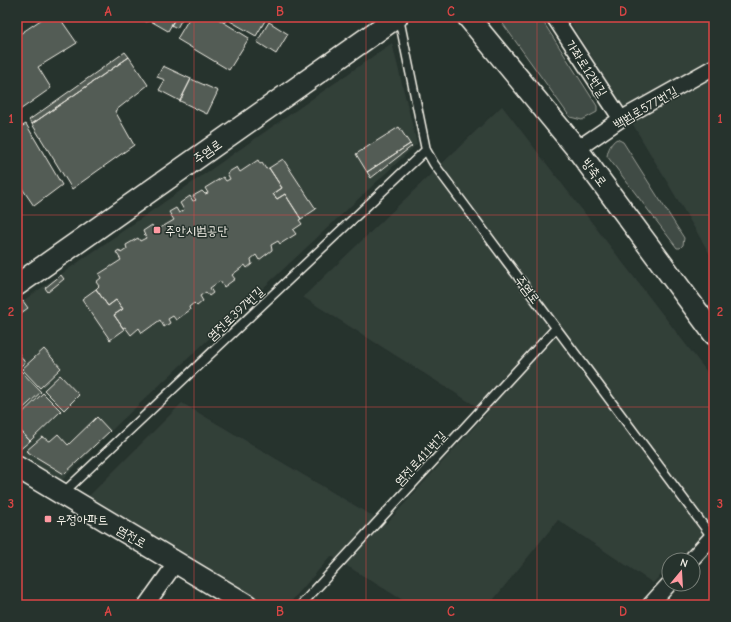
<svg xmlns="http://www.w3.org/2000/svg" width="731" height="622" font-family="'Comic Neue','Poor Story',sans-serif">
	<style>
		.built { fill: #333f39 }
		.green { fill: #414b45; stroke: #9a9e96 }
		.building { fill: #525c55; stroke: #f4f1e8 }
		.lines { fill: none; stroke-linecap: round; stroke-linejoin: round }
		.lane-casing { stroke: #f4f1e8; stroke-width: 11 }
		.street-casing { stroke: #f4f1e8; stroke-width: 18 }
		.secondary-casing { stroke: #f4f1e8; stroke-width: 24 }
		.lane { stroke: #26332d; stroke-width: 8 }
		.street { stroke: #26332d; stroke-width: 15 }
		.secondary { stroke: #26332d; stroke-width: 21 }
		.grid { fill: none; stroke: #da4645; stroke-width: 1; stroke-opacity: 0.55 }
		.poi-dot { fill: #ff9aa2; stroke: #26332d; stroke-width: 1.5 }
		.labels { text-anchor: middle; stroke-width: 3; stroke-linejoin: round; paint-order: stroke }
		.street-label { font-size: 13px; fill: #f4f1e8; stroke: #26332d }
		.poi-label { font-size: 13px; fill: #f4f1e8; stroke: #26332d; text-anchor: start }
		.neatline { fill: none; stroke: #da4645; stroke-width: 1.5 }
		.grid-label { font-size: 13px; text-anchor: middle; font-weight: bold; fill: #da4645 }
	</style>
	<rect width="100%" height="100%" fill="#26332d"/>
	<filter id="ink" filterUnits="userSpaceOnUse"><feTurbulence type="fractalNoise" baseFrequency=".025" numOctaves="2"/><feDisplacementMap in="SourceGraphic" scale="8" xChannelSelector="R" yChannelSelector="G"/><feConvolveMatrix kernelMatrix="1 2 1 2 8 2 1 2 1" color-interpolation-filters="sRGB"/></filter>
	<g filter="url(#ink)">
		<!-- built -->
		<path class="built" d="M567,17H714V261L619,101Z
			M392,43L417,144L118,424L60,482L17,455V305Z
			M502,106L714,381V536L703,535L677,560H669V567L653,583L558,520L490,604L491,605H409V604L331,556L288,605H269L89,496L182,403L386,524L487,413L303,297Z"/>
		<!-- green -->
		<path class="green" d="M498,17H540L597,106V112L582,120L570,117Z
			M617,139L623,142L684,238L683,245L680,248H677L607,156C608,150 611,142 617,139Z"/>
		<!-- building -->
		<path class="building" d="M45,17H59L77,43L38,67L51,88L17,112V36Z
			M141,17H176L168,31L149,20L147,22L140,18Z
			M176,17H183L177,28L171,25Z
			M190,17H215L249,38L229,70L177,39Z
			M217,17H228L225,22Z
			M232,17H263L266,19L256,36L230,21Z
			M269,22L288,34L276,54L257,42Z
			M125,52L129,57L32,124L29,120Z
			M129,57L148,85L115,111L134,145L72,189L32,124Z
			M163,66L191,79L180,101L159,90L165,80L157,77Z
			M191,79L218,91L207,114L180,101Z
			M26,124L62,185L34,206L17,181V129Z
			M399,127L410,144L367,172L356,154Z
			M410,144L412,146L371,178L367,172Z
			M283,159L316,209L301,219L285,194L277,199L273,194L282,188L269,168Z
			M258,160L260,164L262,163L266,169L269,168L282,188L273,194L277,199L285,194L301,219L299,220L302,224L293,230L296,234L280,244L278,241L271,245L272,250L259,260L256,255L251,259L252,264L247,268L245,265L232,275L235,279L224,287L220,281L210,288L213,293L209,296L206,292L200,296L203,301L197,306L194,303L189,307L190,310L176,320L173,316L168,319L170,323L164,327L160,320L142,333L139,328L131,335L125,327L123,328L114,315L123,309L116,300L108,306L96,289L99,286L96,282L101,278L99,274L121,260L116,252L119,250L121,253L127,249L126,245L138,238L140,241L146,238L143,231L152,225L155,231L174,220L169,212L176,208L179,213L184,210L180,203L190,196L193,201L196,200L193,196L202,191L205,194L208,193L205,188L223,177L226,181L230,179L227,173L237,167L240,172Z
			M17,187L23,195L17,199Z
			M61,275L64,279L48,292L45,288Z
			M96,289L108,306L116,300L123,309L114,315L123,328L124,330L110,340L82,299Z
			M23,301L28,308L17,316V305Z
			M44,349L61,368L40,388L22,369Z
			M17,350L25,363L17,368Z
			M21,371L41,392L17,414V375Z
			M60,375L79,395L64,410L44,390Z
			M43,393L61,411L30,441L17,427V418Z
			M97,417L110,431L64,474L26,451L42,437L50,441L58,434L68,445Z
			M17,427L30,441L18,451H17Z"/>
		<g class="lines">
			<!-- lane casing -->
			<g class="lane-casing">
				<path id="lane" d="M399,18L426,150L434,164L712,537
					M63,493L426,150
					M301,605L556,328"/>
			</g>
			<!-- street casing -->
			<g class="street-casing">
				<path id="street" d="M554,17L621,119
					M577,149L621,119L714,67
					M691,560L712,537
					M146,605L176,563
					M650,605L669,584"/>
			</g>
			<!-- secondary casing -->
			<g class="secondary-casing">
				<path id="secondary" d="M468,17L577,149L714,334
					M17,285L397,17
					M17,467L247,605"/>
			</g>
			<!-- lane -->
			<use href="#lane" class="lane"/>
			<!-- street -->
			<use href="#street" class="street"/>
			<!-- secondary -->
			<use href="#secondary" class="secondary"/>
		</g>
	</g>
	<!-- grid -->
	<path class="grid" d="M194,17V605M366,17V605M537,17V605M17,215H714M17,407H714"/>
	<!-- markers -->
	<g class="poi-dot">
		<rect x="153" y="226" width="8" height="8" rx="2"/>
		<rect x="44" y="515" width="8" height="8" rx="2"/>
	</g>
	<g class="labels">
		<!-- street labels -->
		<g class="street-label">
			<text transform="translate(587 68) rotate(57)" y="5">가좌로12번길</text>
			<text transform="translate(645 107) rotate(-30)" y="5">백범로577번길</text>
			<text transform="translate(207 151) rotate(-35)" y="5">주염로</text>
			<text transform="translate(595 172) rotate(53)" y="5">방축로</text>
			<text transform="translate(528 289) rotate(53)" y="5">주염로</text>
			<text transform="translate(235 313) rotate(-43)" y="5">염전로397번길</text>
			<text transform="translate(420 458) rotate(-47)" y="5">염전로411번길</text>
			<text transform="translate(132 536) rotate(31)" y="5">염전로</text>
		</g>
		<!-- poi labels -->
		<g class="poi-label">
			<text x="165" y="235">주안시범공단</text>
			<text x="56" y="524">우정아파트</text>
		</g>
	</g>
	<!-- margin -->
	<rect width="731" height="622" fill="none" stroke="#26332d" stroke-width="44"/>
	<!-- north arrow -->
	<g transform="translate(681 572) rotate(18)"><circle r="19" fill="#26332d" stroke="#787f78"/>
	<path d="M0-3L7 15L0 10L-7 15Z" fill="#ff9aa2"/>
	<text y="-6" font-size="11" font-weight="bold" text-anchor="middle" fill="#f4f1e8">N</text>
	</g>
	<rect x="22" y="22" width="687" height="578" class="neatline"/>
	<g class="grid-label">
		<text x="108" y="16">A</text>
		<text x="280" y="16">B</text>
		<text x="451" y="16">C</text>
		<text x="623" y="16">D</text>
		<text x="11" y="123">1</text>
		<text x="720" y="123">1</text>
		<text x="11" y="316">2</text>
		<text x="720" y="316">2</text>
		<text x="11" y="508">3</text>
		<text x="720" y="508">3</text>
		<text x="108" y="616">A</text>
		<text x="280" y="616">B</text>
		<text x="451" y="616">C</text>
		<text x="623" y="616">D</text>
	</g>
</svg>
